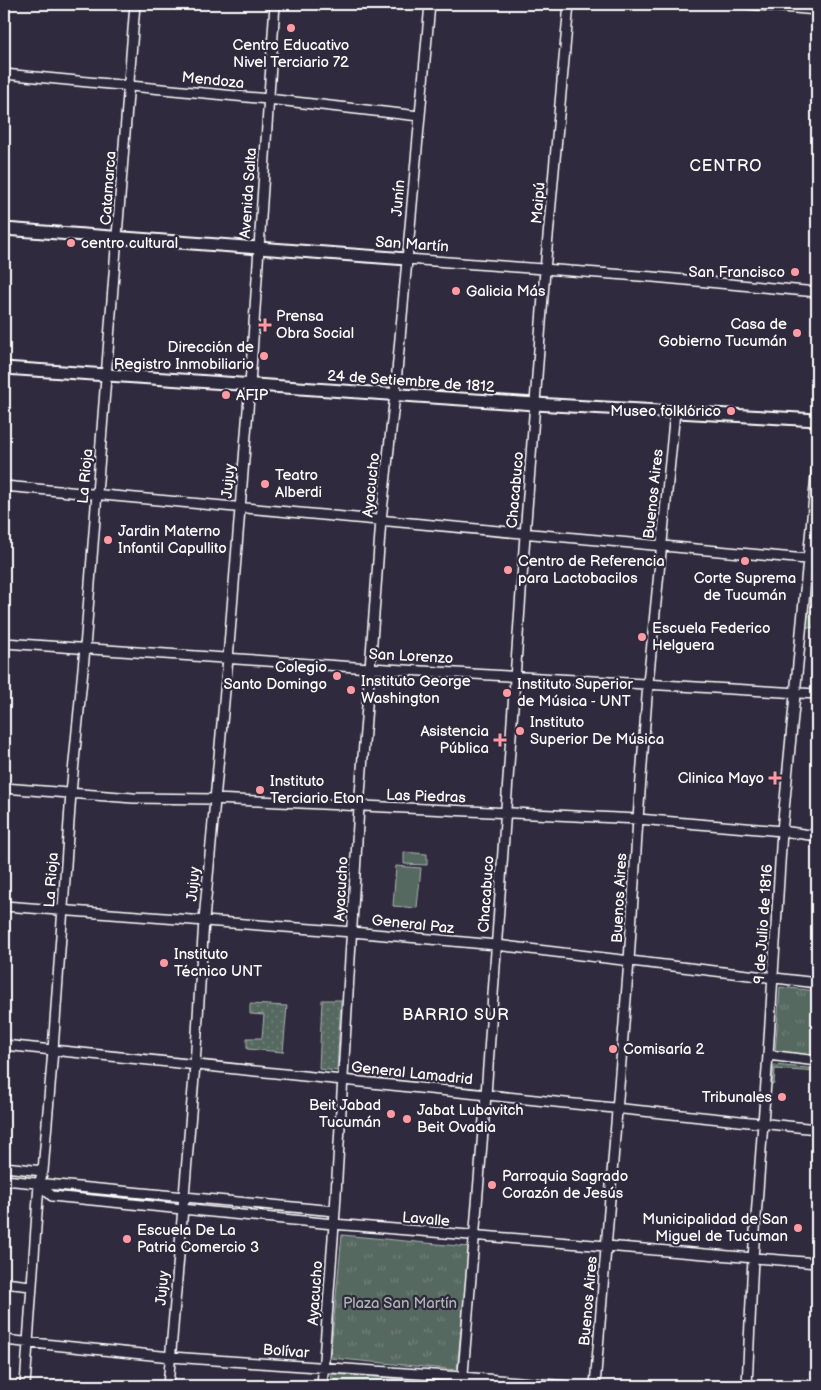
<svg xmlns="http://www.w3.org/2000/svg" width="821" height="1390" font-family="'Balsamiq Sans',sans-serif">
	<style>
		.grass { fill: url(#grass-dots); stroke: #abb4b0 }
		.park { fill: url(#park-tufts); stroke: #abb4b0 }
		.garden { fill: url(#garden-furrows); stroke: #abb4b0 }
		.pitch { fill: #576960; stroke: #abb4b0 }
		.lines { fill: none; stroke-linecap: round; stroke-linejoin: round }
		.minor-casing { stroke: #fff; stroke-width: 12 }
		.major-casing { stroke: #fff; stroke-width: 15 }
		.minor { stroke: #2f2a3d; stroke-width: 9 }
		.major { stroke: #2f2a3d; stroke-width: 11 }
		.poi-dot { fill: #ff9aa2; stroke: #2f2a3d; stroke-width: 2 }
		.labels { text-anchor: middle; stroke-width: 4.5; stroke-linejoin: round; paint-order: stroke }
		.poi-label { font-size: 15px; fill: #fff; stroke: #2f2a3d; text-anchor: start }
		.street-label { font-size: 15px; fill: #fff; stroke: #2f2a3d }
		.park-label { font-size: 15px; fill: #abb4b0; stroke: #2f2a3d }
		.neighbourhood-label { font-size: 16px; letter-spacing: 1px; fill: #fff; stroke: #2f2a3d }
	</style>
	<defs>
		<pattern id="grass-dots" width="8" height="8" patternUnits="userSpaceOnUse" patternTransform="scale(1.25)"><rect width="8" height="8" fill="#576960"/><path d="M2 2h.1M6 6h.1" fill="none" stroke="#708078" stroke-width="1.8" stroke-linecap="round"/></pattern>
		<pattern id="park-tufts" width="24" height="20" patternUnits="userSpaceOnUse" patternTransform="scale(1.25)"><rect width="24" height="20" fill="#576960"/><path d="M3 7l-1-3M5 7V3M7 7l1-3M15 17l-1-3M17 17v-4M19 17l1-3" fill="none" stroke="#708078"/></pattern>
		<pattern id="garden-furrows" width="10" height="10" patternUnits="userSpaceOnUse" patternTransform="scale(1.25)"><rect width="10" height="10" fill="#576960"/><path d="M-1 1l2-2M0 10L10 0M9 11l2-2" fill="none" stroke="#708078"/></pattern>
	</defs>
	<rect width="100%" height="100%" fill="#2f2a3d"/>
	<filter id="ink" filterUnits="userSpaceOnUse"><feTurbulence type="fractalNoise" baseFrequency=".02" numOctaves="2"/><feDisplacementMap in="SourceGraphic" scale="10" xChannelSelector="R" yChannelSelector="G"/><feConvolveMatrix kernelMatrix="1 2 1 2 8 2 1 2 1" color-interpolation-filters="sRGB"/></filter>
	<g filter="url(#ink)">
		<!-- grass -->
		<path class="grass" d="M322,1000H341L337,1071L319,1069Z
			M250,1004L287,1006L283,1052L247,1049V1038H262L264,1015L250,1014Z
			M774,1065L817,1069V1072L775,1069L774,1084H772Z"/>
		<!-- park -->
		<path class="park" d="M780,987L817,991V1056L775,1053Z
			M342,1235L469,1247L457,1370L330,1358Z
			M332,1374L456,1383V1386H331Z"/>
		<!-- garden -->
		<path class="garden" d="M807,611H817V628L805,627Z"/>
		<!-- pitch -->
		<path class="pitch" d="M404,852L427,854V865L404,864Z
			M396,866L421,868L417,908L393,906Z"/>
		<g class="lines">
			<!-- minor casing -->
			<g class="minor-casing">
				<path id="minor" d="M748,4L817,10
					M4,74L268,99L419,116
					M407,259L653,277L817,292
					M4,486C275,509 546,537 817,560
					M4,643L370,668L817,694
					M4,788L133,798L214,799L638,819L782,831L817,836
					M4,906L352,932L496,945L817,983
					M4,1045L817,1129
					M768,1055L817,1061
					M4,1167L43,1171
					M4,1180L335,1211
					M39,1184L52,1196L333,1224L817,1263
					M4,1283L31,1286
					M4,1340L171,1357L462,1377L567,1386
					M25,1386L39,1184L43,1171L53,1050L71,793L85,648L135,4
					M168,1386L195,1065L204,920L228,658L250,385L275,4
					M322,1386L335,1211L359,807L370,668L381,520L395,394L430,4
					M462,1386L486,1095L525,535L545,270L569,4
					M595,1386L629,961L638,819L648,683L675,411
					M747,1386L753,1258L768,1055L782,831L817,465"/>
			</g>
			<!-- major casing -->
			<g class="major-casing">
				<path id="major" d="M4,229L407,259
					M4,368L535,404L817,420"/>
			</g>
			<!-- minor -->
			<use href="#minor" class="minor"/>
			<!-- major -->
			<use href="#major" class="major"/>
		</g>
	</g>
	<!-- markers -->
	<g class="poi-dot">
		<circle cx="291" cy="28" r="5"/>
		<circle cx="71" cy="243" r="5"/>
		<circle cx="795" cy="272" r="5"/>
		<circle cx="456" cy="291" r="5"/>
		<path d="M262.5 317.5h5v5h5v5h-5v5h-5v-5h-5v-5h5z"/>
		<circle cx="797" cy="333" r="5"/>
		<circle cx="264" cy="356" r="5"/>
		<circle cx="226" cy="395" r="5"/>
		<circle cx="731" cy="411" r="5"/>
		<circle cx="265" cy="484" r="5"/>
		<circle cx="108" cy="540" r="5"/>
		<circle cx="745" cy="561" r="5"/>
		<circle cx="508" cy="570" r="5"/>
		<circle cx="642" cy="637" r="5"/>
		<circle cx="337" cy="676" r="5"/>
		<circle cx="351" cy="690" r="5"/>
		<circle cx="507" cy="693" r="5"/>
		<circle cx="520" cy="731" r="5"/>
		<path d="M497.5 732.5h5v5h5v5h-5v5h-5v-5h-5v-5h5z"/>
		<path d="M772.5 770.5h5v5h5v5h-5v5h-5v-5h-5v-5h5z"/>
		<circle cx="260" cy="790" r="5"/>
		<circle cx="164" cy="963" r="5"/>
		<circle cx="613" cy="1049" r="5"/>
		<circle cx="782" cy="1097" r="5"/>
		<circle cx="391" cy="1114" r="5"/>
		<circle cx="407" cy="1119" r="5"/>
		<circle cx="492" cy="1185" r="5"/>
		<circle cx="798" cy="1228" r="5"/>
		<circle cx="127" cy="1239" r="5"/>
	</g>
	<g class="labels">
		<!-- poi labels -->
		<g class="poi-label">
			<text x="291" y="50" text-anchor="middle">Centro Educativo<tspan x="291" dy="17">Nivel Terciario 72</tspan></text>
			<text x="81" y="248">centro cultural</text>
			<text x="785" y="277" text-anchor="end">San Francisco</text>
			<text x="466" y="296">Galicia Más</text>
			<text x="276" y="321">Prensa<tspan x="276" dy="17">Obra Social</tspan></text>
			<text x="787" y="329" text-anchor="end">Casa de<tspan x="787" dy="17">Gobierno Tucumán</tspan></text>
			<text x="254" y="352" text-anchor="end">Dirección de<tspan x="254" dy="17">Registro Inmobiliario</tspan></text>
			<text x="236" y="400">AFIP</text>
			<text x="721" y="416" text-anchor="end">Museo folklórico</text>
			<text x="275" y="480">Teatro<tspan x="275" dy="17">Alberdi</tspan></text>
			<text x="118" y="536">Jardin Materno<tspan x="118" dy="17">Infantil Capullito</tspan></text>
			<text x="518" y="566">Centro de Referencia<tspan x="518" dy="17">para Lactobacilos</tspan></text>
			<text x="745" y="583" text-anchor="middle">Corte Suprema<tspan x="745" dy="17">de Tucumán</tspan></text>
			<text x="652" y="633">Escuela Federico<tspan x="652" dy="17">Helguera</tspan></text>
			<text x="327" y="672" text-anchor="end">Colegio<tspan x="327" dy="17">Santo Domingo</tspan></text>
			<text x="361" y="686">Instituto George<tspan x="361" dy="17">Washington</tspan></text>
			<text x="517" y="689">Instituto Superior<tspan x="517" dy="17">de Música - UNT</tspan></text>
			<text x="530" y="727">Instituto<tspan x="530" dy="17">Superior De Música</tspan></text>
			<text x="489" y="736" text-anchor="end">Asistencia<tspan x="489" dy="17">Pública</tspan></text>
			<text x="764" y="783" text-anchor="end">Clinica Mayo</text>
			<text x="270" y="786">Instituto<tspan x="270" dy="17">Terciario Eton</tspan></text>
			<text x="174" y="959">Instituto<tspan x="174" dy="17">Técnico UNT</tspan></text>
			<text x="623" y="1054">Comisaría 2</text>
			<text x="772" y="1102" text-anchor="end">Tribunales</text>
			<text x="381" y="1110" text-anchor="end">Beit Jabad<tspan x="381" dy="17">Tucumán</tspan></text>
			<text x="417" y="1115">Jabat Lubavitch<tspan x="417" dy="17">Beit Ovadia</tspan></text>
			<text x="502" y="1181">Parroquia Sagrado<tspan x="502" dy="17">Corazón de Jesús</tspan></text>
			<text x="788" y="1224" text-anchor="end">Municipalidad de San<tspan x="788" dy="17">Miguel de Tucuman</tspan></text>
			<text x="137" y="1235">Escuela De La<tspan x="137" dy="17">Patria Comercio 3</tspan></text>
		</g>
		<!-- street labels -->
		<g class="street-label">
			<text transform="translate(213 80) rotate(6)" y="5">Mendoza</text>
			<text transform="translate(108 188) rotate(-86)" y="5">Catamarca</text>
			<text transform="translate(248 193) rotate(-86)" y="5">Avenida Salta</text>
			<text transform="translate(398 198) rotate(-85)" y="5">Junín</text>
			<text transform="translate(538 203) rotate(-85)" y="5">Maipú</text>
			<text transform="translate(412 244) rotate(4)" y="5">San Martín</text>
			<text transform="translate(411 381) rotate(4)" y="5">24 de Setiembre de 1812</text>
			<text transform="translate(85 476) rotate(-85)" y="5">La Rioja</text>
			<text transform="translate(228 481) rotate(-85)" y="5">Jujuy</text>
			<text transform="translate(371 485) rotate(-84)" y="5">Ayacucho</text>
			<text transform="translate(515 490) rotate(-85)" y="5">Chacabuco</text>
			<text transform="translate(653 494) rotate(-84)" y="5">Buenos Aires</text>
			<text transform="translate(411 656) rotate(3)" y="5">San Lorenzo</text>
			<text transform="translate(426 796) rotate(2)" y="5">Las Piedras</text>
			<text transform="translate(51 880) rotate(-86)" y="5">La Rioja</text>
			<text transform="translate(193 884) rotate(-85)" y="5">Jujuy</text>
			<text transform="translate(341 889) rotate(-87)" y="5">Ayacucho</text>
			<text transform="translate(486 894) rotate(-86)" y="5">Chacabuco</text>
			<text transform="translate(619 898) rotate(-87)" y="5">Buenos Aires</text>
			<text transform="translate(413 924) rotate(6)" y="5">General Paz</text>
			<text transform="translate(763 924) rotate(-86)" y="5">9 de Julio de 1816</text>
			<text transform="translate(412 1073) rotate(6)" y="5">General Lamadrid</text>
			<text transform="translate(426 1219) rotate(5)" y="5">Lavalle</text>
			<text transform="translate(162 1288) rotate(-85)" y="5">Jujuy</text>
			<text transform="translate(315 1293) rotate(-86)" y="5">Ayacucho</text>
			<text transform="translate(588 1301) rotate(-85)" y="5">Buenos Aires</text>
			<text transform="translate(286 1351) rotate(4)" y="5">Bolívar</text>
		</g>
		<!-- park labels -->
		<g class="park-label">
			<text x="400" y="1308">Plaza San Martín</text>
		</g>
		<!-- neighbourhood labels -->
		<g class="neighbourhood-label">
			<text x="726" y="171">CENTRO</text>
			<text x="456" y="1020">BARRIO SUR</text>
		</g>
	</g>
	<!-- margin -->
	<rect width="821" height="1390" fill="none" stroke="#2f2a3d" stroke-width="20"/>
	<rect x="10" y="10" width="801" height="1370" fill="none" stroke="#fff" stroke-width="2" filter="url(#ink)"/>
</svg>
